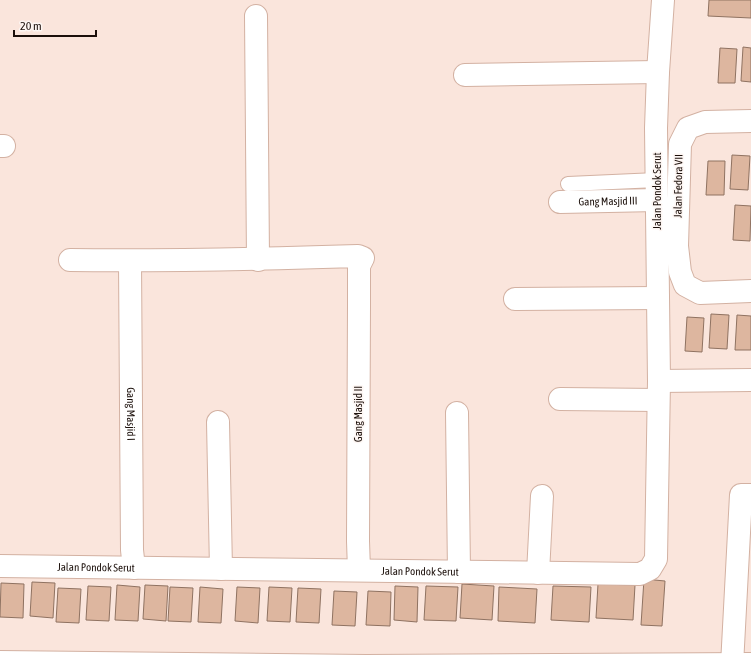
<svg xmlns="http://www.w3.org/2000/svg" width="751" height="672" font-family="'Asap Condensed',sans-serif">
	<style>
		.building { fill: #ddb69f; stroke: #8f7261 }
		.lines { fill: none; stroke-linecap: round; stroke-linejoin: round }
		.lane-casing { stroke: #d3b1a2; stroke-width: 16 }
		.street-casing { stroke: #d3b1a2; stroke-width: 24 }
		.lane { stroke: #fff; stroke-width: 14 }
		.street { stroke: #fff; stroke-width: 22 }
		.labels { text-anchor: middle; stroke-width: 3; stroke-linejoin: round; paint-order: stroke }
		.street-label { font-size: 11px; fill: #1b0f0a; stroke: #fdf6f3 }
	</style>
	<rect width="100%" height="100%" fill="#fae5dc"/>
	<!-- building -->
	<path class="building" d="M709,0H751V18L708,16Z
		M743,47L751,48V82L741,81Z
		M720,48L737,49L735,83H718Z
		M732,155L750,156L748,190L730,189Z
		M708,161H725L724,195H706Z
		M735,205L751,206L750,241L733,240Z
		M711,314L729,315L727,349L709,348Z
		M737,315L751,316V350H735Z
		M687,317L704,318L702,352L685,351Z
		M644,579L665,581L662,626L641,625Z
		M32,582L55,583L53,618L30,616Z
		M1,583L24,584L23,618L0,617Z
		M462,584L494,586L492,620L460,618Z
		M598,584L635,585L633,620L596,618Z
		M117,585L140,587L138,621L115,620Z
		M145,585L168,586L166,621L143,619Z
		M88,586L111,587L109,621L86,620Z
		M395,586L418,587L417,622L394,620Z
		M426,586L458,587L456,621L424,620Z
		M553,586L591,587L589,622L551,620Z
		M170,587L193,588L191,622L168,621Z
		M200,587L223,589L221,623L198,622Z
		M237,587L260,588L258,623L235,621Z
		M269,587L292,588L290,622L267,621Z
		M499,587L537,589L535,623L498,621Z
		M58,588L81,589L79,623L56,622Z
		M298,588L321,589L319,623L296,622Z
		M334,591L357,592L355,626L332,625Z
		M368,591L391,592L390,626L366,625Z"/>
	<g class="lines">
		<!-- lane casing -->
		<g class="lane-casing">
			<path id="lane" d="M568,184L657,180"/>
		</g>
		<!-- street casing -->
		<g class="street-casing">
			<g id="street">
				<path d="M256,16L258,260"/>
				<path d="M465,75L658,72"/>
				<path d="M751,121L705,122L688,128L680,144L677,246L680,272L685,285L700,293L751,291"/>
				<path d="M0,146H4"/>
				<path id="s1" d="M560,202L657,200"/>
				<path d="M70,260C167,261 262,259 358,256L363,258L359,266V305L358,541L359,570"/>
				<path id="s2" d="M130,261L132,550L134,568"/>
				<path d="M515,299L658,298"/>
				<path d="M659,381L751,380"/>
				<path d="M560,399L658,400"/>
				<path d="M457,413L459,572"/>
				<path d="M218,422L221,569"/>
				<path id="s3" d="M0,566L640,574L650,569L656,559L659,381L656,128L658,72L663,0"/>
				<path d="M538,573L542,496"/>
				<path d="M0,662L366,666V672"/>
				<path d="M732,665L741,495H751"/>
				<path d="M366,666L751,664"/>
			</g>
		</g>
		<!-- lane -->
		<use href="#lane" class="lane"/>
		<!-- street -->
		<use href="#street" class="street"/>
	</g>
	<g class="labels">
		<!-- street labels -->
		<g class="street-label">
			<text transform="translate(678 186) rotate(-89)" y="4">Jalan Fedora VII</text>
			<text transform="translate(657 191) rotate(-90)" y="4">Jalan Pondok Serut</text>
			<text dy="4" stroke="none"><textPath href="#s1" startOffset="48">Gang Masjid III</textPath></text>
			<text dy="4" stroke="none"><textPath href="#s2" startOffset="153">Gang Masjid I</textPath></text>
			<text transform="translate(358 414) rotate(-90)" y="4">Gang Masjid II</text>
			<text dy="4" stroke="none"><textPath href="#s3" startOffset="96">Jalan Pondok Serut</textPath></text>
			<text dy="4" stroke="none"><textPath href="#s3" startOffset="420">Jalan Pondok Serut</textPath></text>
		</g>
	</g>
	<!-- scale -->
	<path d="M14 30v6h82v-6" fill="none" stroke="#1b0f0a" stroke-width="2"/>
	<text x="20" y="30" font-size="12" fill="#1b0f0a" stroke="#fdf6f3" stroke-width="3" paint-order="stroke">20 m</text>
</svg>
